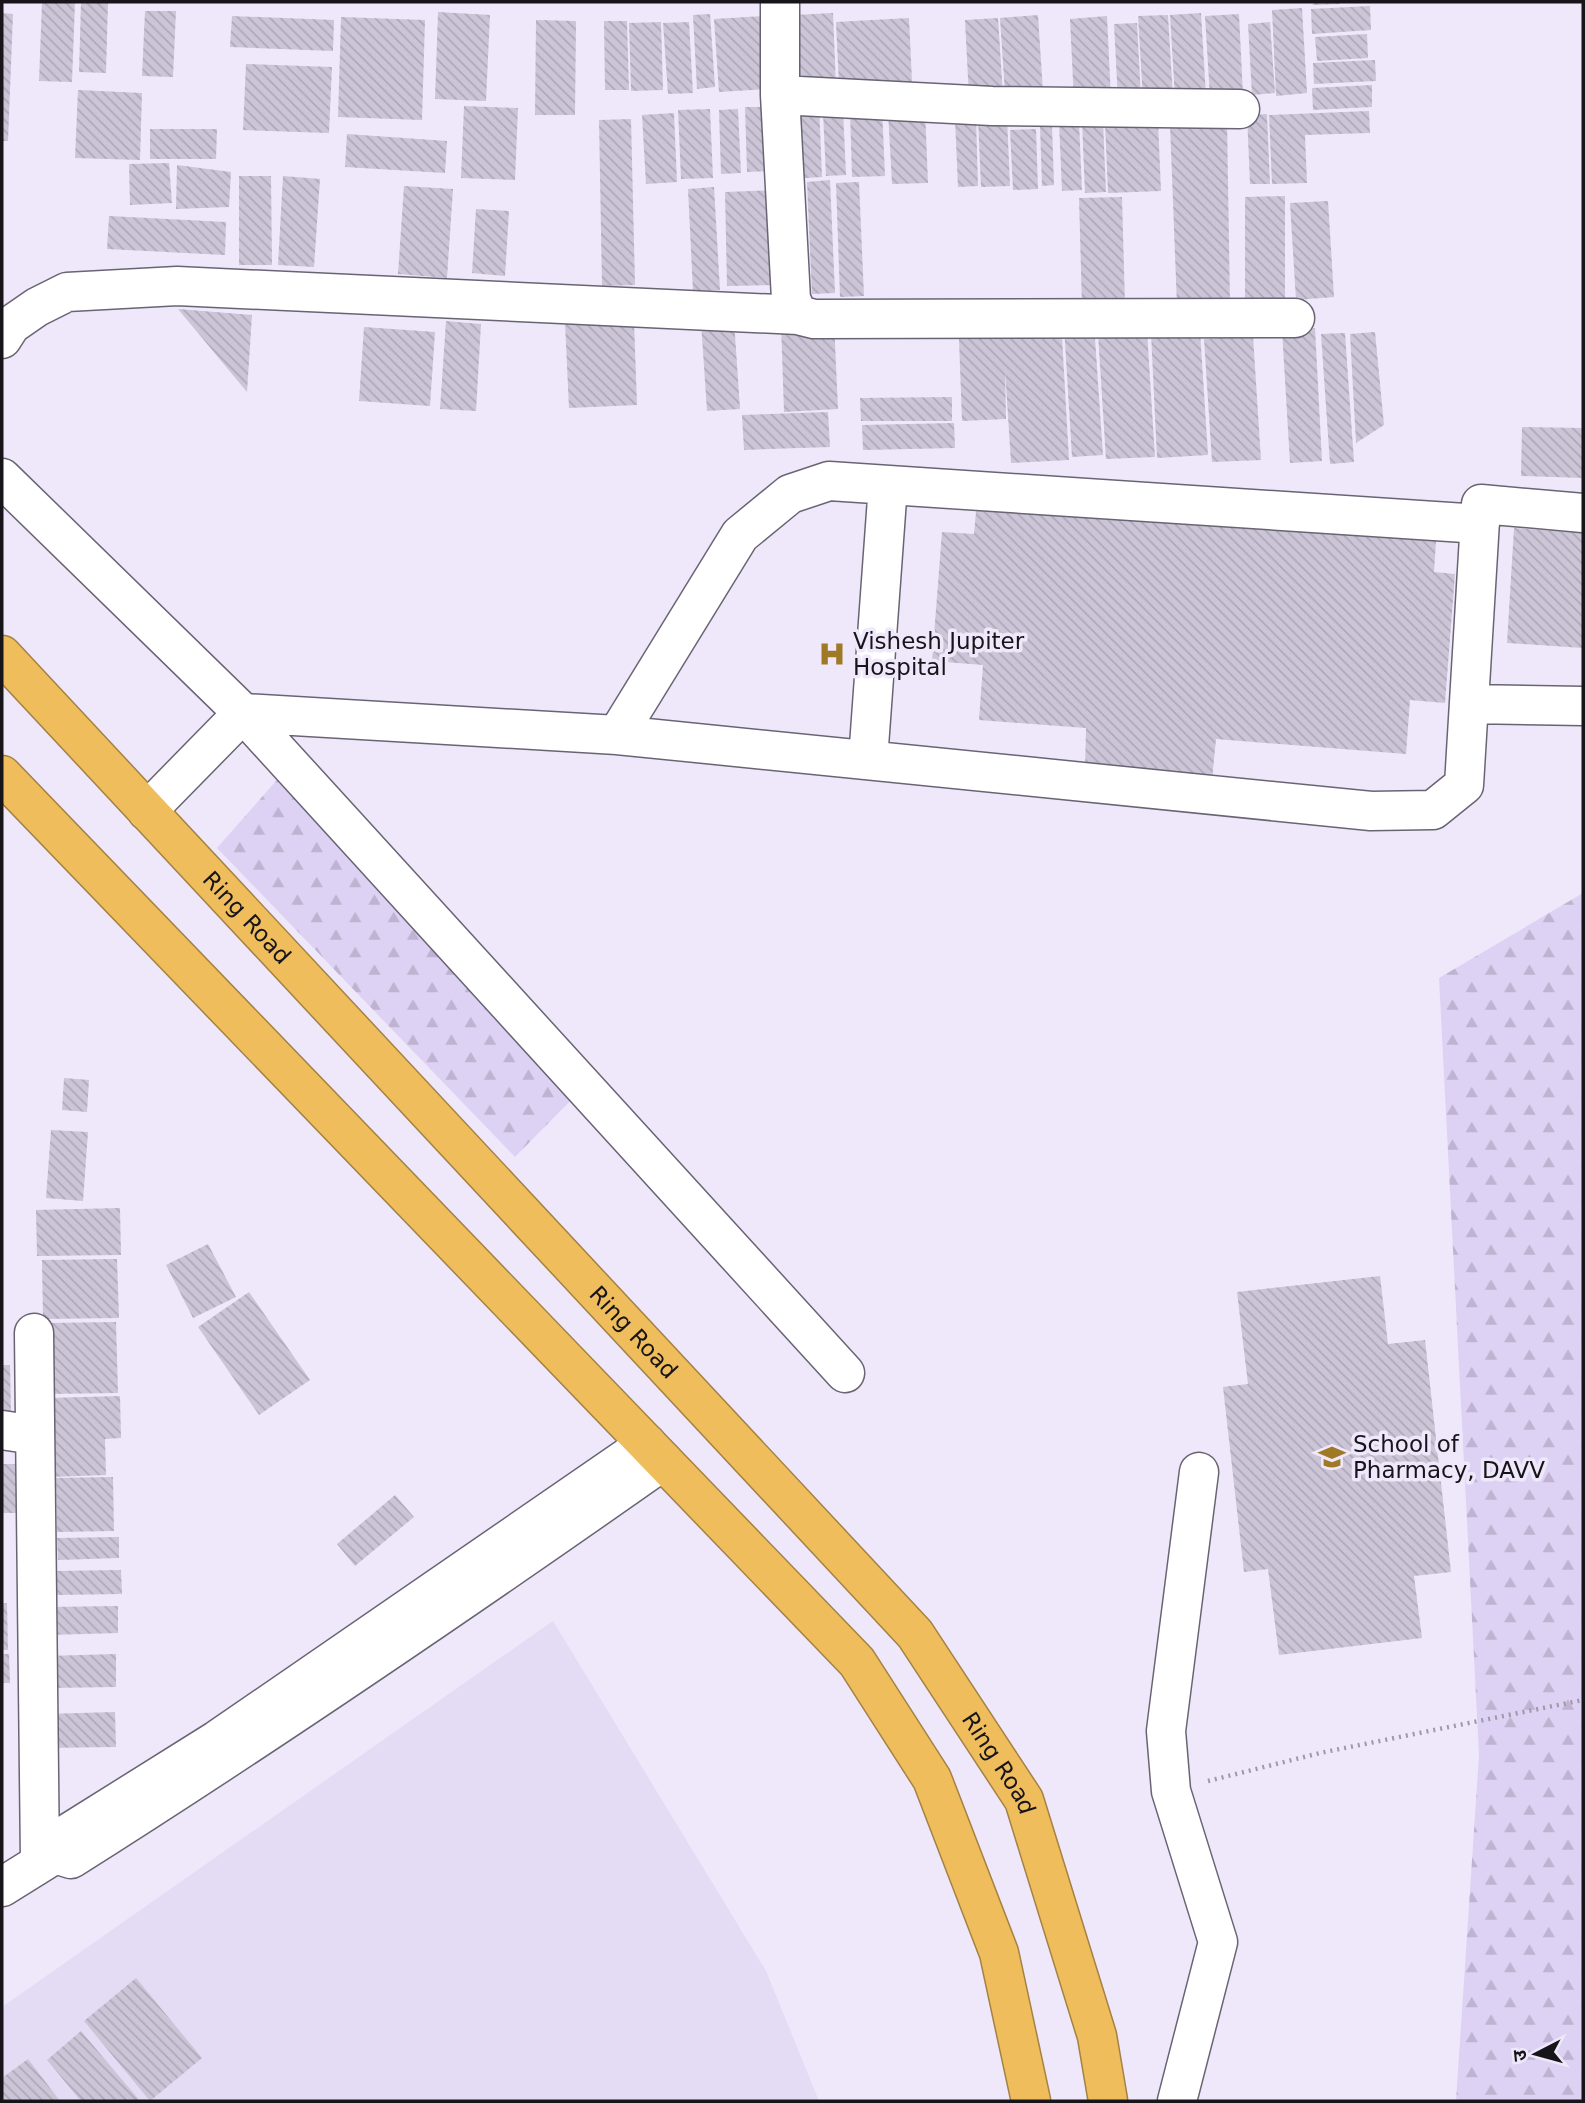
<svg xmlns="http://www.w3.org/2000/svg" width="1585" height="2103" font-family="'DejaVu Sans','Noto Sans Devanagari',sans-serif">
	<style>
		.built { fill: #e4dbf4 }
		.forest { fill: url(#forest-firs) }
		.building { fill: url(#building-back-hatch) }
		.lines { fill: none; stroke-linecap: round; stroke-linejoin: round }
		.minor-casing { stroke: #696473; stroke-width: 41 }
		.highway-casing { stroke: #a38245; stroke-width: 41 }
		.path { stroke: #9e99a7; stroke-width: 4.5; stroke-dasharray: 2 5; stroke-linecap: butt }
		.minor { stroke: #fff; stroke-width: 38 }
		.highway { stroke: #efbd5c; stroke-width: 38 }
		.labels { text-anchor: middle; stroke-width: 7; stroke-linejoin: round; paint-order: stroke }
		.poi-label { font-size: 23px; fill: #17141a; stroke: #efe8fb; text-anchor: start }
		.street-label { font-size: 23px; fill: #17141a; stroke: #efe8fb }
	</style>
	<defs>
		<pattern id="forest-firs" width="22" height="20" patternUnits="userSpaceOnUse" patternTransform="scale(1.75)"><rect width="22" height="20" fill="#ded2f4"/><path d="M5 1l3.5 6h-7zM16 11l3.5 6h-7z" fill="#beb3d1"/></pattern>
		<pattern id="building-back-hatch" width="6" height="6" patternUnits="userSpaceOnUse" patternTransform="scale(1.75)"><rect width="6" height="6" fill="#cbc5d7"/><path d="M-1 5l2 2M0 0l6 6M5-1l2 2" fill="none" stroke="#aea8b8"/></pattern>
	</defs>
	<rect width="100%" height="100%" fill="#efe8fb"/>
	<!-- built -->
	<path class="built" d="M553,1621L766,1971L819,2101H2V2007Z"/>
	<!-- forest -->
	<path class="forest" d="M290,765L584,1087L515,1157L217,848Z
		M1583,893V2101H1456L1479,1755L1439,978Z"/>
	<!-- building -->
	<path class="building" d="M42,2H75L72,82L39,81Z
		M81,2H108L106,73L79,72Z
		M1313,2H1340V4L1313,5Z
		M1370,6L1371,30L1312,34L1311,9Z
		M1302,8L1307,93L1276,96L1272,10Z
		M145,11H176L173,77L142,76Z
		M438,12L490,15L486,101L435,99Z
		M2,13L13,14L8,141H2Z
		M833,13L836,86L799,89L795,15Z
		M1201,13L1206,96L1175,98L1170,15Z
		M710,14L715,87L697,89L693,15Z
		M1239,14L1243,95L1210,97L1205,16Z
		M1038,15L1043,92L1005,94L1000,18Z
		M1168,15L1173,97L1143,99L1138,16Z
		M232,16L334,20L333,51L230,47Z
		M763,16L768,89L719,92L714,19Z
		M1107,16L1111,100L1074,102L1070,19Z
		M341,17L425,20L422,120L338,117Z
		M909,18L912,82L839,86L836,22Z
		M998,18L1003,95L969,97L965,20Z
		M536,20L576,21L575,115H535Z
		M604,21H627L629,90H605Z
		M661,22L663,90L631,91L629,23Z
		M689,22L693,93L668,94L663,23Z
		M1270,22L1275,93L1252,95L1248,24Z
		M1137,23L1141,98L1118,100L1114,24Z
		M1367,34L1368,58L1317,61L1315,37Z
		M1375,60L1376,81L1314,84L1313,63Z
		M246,64L332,67L329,133L243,130Z
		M1372,85V107L1313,110L1312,88Z
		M78,90L142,93L140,160L75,158Z
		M819,104L822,177L791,179L788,105Z
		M464,106L518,108L515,180L461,178Z
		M745,107H764L767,171L747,172Z
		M882,108L885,176L852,177L850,110Z
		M710,109L713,178L681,179L678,110Z
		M738,109L741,173L721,174L719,110Z
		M925,110L928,183L892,184L888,111Z
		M843,111L846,175L826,176L823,112Z
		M1369,111L1370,133L1305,135L1307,183L1272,184L1269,115Z
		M674,113L677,182L646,184L642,115Z
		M1267,114L1270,184H1250L1247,115Z
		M1007,117L1010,186L981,187L978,119Z
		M976,118L978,186L958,187L955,119Z
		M631,119L635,285L602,286L599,120Z
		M1103,121L1106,192L1085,193L1082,122Z
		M1227,121L1230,304L1177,306L1170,124Z
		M1079,122L1082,190L1062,191L1059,123Z
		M1105,122H1158L1161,191L1108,193Z
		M1040,126H1052L1054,185L1042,186Z
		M150,129H217L216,159H150Z
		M1036,129L1038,189L1013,190L1010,130Z
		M347,134L447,141L445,173L345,167Z
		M169,163L172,203L130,205L129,164Z
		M177,165L231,172L229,207L176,209Z
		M239,176H271L272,265H239Z
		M283,176L320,179L314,267L278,265Z
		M830,180L835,293L812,294L807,182Z
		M859,182L864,296L840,297L836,183Z
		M404,186L453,189L447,278L398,274Z
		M714,187L720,290L693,291L688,189Z
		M779,190L781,285L727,286L725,192Z
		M1285,196V303H1245V197Z
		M1122,197L1125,305L1082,306L1079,198Z
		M1328,201L1334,297L1296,300L1290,203Z
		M476,209L509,211L505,276L472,273Z
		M109,216L226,222L225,255L107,249Z
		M178,309L252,315L247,392Z
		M734,320L740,409L707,411L701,322Z
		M446,321L481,324L476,411L440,409Z
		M634,321L637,405L569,408L565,323Z
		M834,322L838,409L784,412L781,324Z
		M1094,324L1103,455L1072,457L1064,326Z
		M364,327L435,332L430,406L359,401Z
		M1315,328L1322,461L1290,463L1282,330Z
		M1147,331L1155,457L1106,459L1098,334Z
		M1200,331L1208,455L1157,458L1151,333Z
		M1375,332L1384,425L1356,443L1350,334Z
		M1345,333L1354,462L1330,464L1321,334Z
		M1253,336L1261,460L1212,462L1204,339Z
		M1062,337L1069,460L1011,463L1005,369L1006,419L962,421L959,339Z
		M952,397V421H861L860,398Z
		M828,412L830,447L744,450L742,415Z
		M954,423L955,448L863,450L862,425Z
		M1522,427L1583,428V478L1521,476Z
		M977,501L1436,541L1434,572L1455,574L1445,703L1410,700L1406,754L1216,739L1212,780L1085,772L1086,728L979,720L983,665L932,661L942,532L974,534Z
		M1514,528L1583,533V648L1507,643Z
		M64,1078L89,1080L87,1112L62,1110Z
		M51,1130L88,1132L83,1201L46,1198Z
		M120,1208L121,1255L37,1256L36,1210Z
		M208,1244L236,1297L193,1318L166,1265Z
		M117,1259L119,1318L43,1319L42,1260Z
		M1380,1276L1388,1344L1425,1340L1451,1572L1414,1576L1422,1638L1279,1655L1268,1569L1244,1572L1223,1387L1248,1384L1237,1292Z
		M249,1292L310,1380L259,1415L198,1327Z
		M116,1322L118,1393L49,1394L47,1323Z
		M2,1365H10L11,1413H2Z
		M120,1396L121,1438L105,1439L106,1475L49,1477L48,1398Z
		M3,1464H27L30,1513H2Z
		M113,1477L114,1531L57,1532L56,1478Z
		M395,1495L414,1517L355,1566L337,1544Z
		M119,1537V1558L58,1560L57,1538Z
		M121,1570L122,1594L56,1595V1571Z
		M2,1603H7L8,1650H2Z
		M118,1606V1633L49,1635V1607Z
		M2,1654H9L10,1683H2Z
		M116,1654V1687L48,1688L47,1656Z
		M115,1712L116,1747L43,1748V1714Z
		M136,1978L202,2058L150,2101L84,2021Z
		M81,2031L140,2101H81L47,2060Z
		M28,2059L60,2101H2V2078Z"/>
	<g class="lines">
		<!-- minor casing -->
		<g class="minor-casing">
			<path id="minor" d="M780,2V95L791,299L798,315L814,319L1295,318
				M780,95L992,106L1240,109
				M2,339L11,325L37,307L67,292L177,286L798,315
				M2,478L243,713L845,1373
				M1469,704L1583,706
				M617,735L740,535L790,494L829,481L1480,524
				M868,760L888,485
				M147,811L243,713L617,735L1371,811L1433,810L1464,785L1481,504L1583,513
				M34,1333L40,1862
				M2,1430L35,1435
				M647,1444L217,1740L62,1837L55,1854L71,1859C272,1732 468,1598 663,1461
				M2,1887L55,1854
				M1177,2101L1218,1942L1171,1791L1166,1731L1199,1472"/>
		</g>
		<!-- highway casing -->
		<g class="highway-casing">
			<g id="highway">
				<path id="s1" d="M2,655L915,1634L1024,1800L1097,2036L1108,2101"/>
				<path d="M2,775L857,1662L932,1779L999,1953L1031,2101"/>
			</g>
		</g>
		<!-- path -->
		<path class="path" d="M1208,1781L1320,1753L1583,1700"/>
		<!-- minor -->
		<use href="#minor" class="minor"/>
		<!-- highway -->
		<use href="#highway" class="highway"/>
	</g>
	<!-- icons -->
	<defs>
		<g id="hospital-bare" transform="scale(2.1)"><path d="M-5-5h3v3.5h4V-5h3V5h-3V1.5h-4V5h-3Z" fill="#a07927" stroke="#efe8fb" stroke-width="2.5" paint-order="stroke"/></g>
		<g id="school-bare" transform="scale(2.1)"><path d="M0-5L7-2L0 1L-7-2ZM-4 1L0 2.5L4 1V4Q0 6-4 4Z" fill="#a07927" stroke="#efe8fb" stroke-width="2.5" paint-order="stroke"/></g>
	</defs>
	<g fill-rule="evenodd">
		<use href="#hospital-bare" x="832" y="654"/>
		<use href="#school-bare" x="1332" y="1457"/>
	</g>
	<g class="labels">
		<!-- poi labels -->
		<g class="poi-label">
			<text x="853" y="649">Vishesh Jupiter<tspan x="853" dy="26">Hospital</tspan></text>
			<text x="1353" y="1452">School of<tspan x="1353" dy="26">Pharmacy, DAVV</tspan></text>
		</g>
		<!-- street labels -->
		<g class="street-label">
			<text dy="8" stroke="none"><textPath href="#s1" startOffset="359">Ring Road</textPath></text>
			<text dy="8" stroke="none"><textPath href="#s1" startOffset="926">Ring Road</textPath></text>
			<text dy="8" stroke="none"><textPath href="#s1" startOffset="1493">Ring Road</textPath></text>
		</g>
	</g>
	<!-- border -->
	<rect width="1585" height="2103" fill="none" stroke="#17141a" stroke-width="7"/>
	<!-- north arrow -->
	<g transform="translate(1536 2054) rotate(264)" stroke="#efe8fb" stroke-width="5" paint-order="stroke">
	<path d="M0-5L12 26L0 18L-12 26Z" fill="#17141a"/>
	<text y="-10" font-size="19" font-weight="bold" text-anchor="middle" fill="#17141a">उ</text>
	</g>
</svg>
